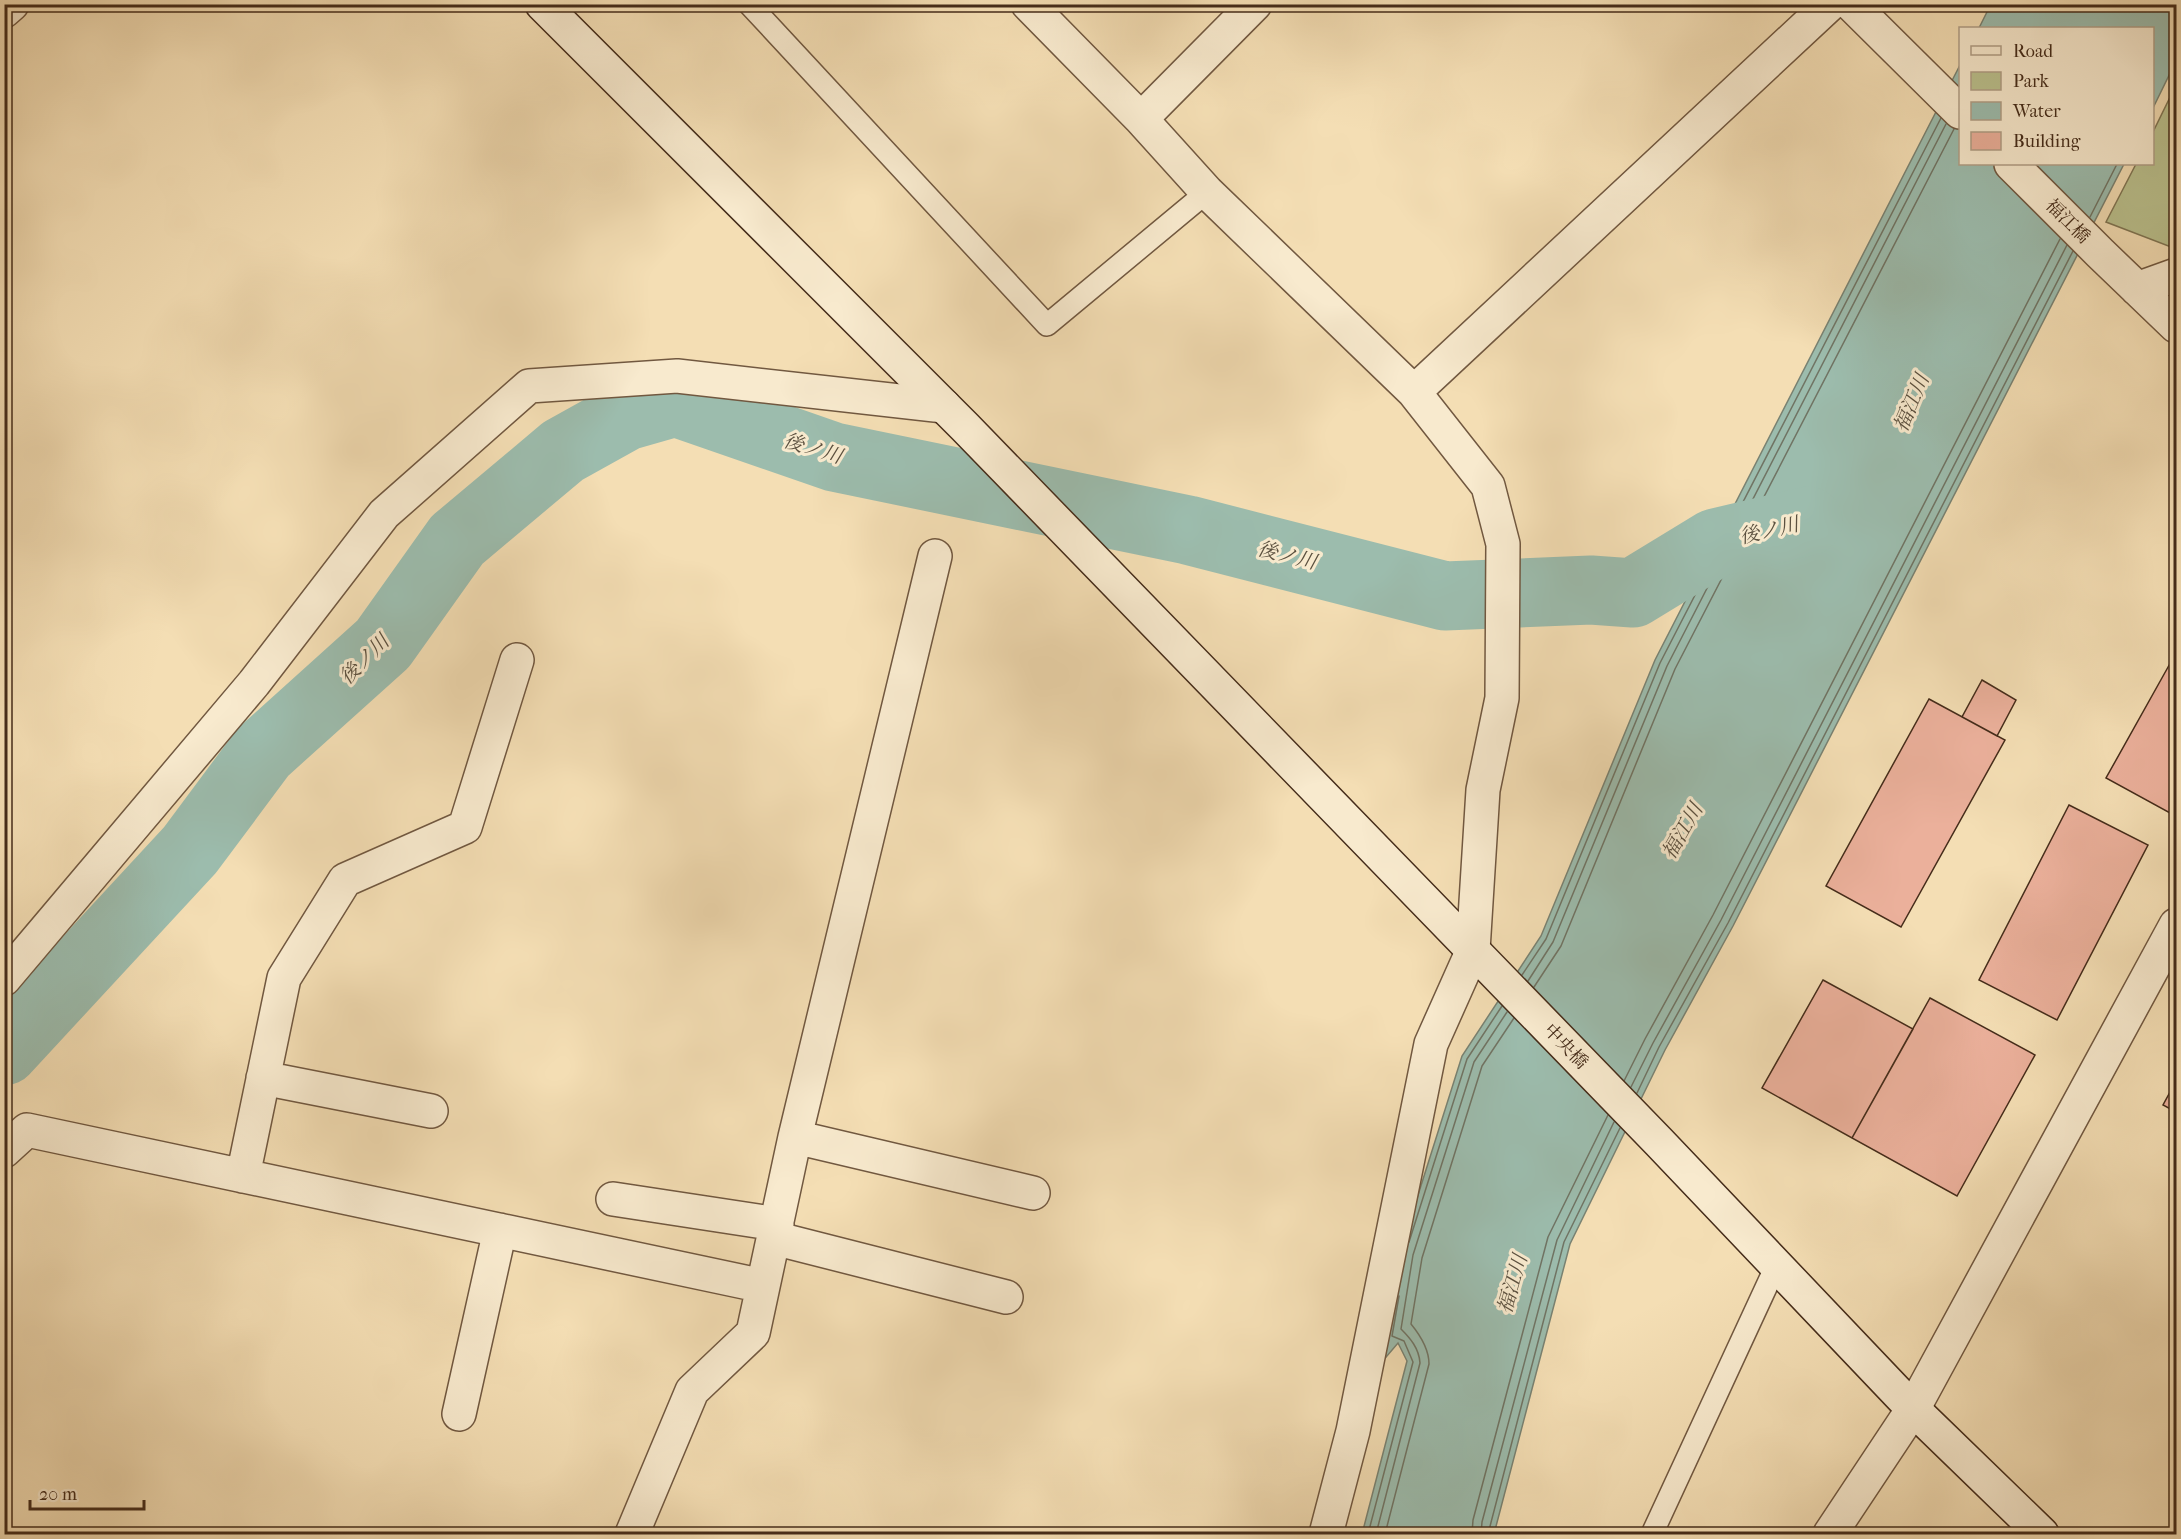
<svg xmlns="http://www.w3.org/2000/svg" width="2181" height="1539" font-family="'IM FELL French Canon','Noto Serif JP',serif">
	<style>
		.green { fill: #bac18e; stroke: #807654; stroke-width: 1.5 }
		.water { fill: #9cbcad; stroke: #798272; stroke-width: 1.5 }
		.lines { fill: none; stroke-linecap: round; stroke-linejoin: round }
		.shore { stroke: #707464; stroke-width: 1.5 }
		.river { stroke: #9cbcad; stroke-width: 69 }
		.building { fill: #ebb09b; stroke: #452c1a; stroke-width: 1.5 }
		.lane-casing { stroke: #715840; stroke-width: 24 }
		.street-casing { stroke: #715840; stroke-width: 36 }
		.secondary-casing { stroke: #452c1a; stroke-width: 36 }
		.lane { stroke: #f8eace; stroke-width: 21 }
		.street { stroke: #f8eace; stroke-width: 33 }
		.secondary { stroke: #f8eace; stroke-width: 33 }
		.labels { text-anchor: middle; stroke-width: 6; stroke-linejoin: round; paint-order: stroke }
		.street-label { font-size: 18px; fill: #452c1a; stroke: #f8eace }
		.water-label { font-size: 20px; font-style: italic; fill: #5b503f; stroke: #f8eace }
	</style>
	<rect width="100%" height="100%" fill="#f4deb4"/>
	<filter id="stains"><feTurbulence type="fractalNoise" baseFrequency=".00333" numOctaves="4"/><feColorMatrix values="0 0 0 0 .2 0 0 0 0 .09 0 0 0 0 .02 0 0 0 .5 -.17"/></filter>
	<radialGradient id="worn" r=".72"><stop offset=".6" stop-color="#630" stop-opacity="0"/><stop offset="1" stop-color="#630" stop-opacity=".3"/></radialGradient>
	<!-- green -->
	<path class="green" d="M2176,85V246L2171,247L2106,222L2136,164H2152L2153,132Z"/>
	<!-- water -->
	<path class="water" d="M1991,4L2176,5V61L2153,108L2152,28H1979Z
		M1960,65V164H2124L1733,926L1665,1050L1570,1244L1494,1534H1362L1407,1361L1398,1343L1381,1363L1400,1252L1462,1056L1541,936L1655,660Z"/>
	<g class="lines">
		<!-- shore -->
		<path class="shore" d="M2090,217L2117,164
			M1522,975L1546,939L1660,663L1941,118
			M1528,981L1553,942L1667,666L1946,124
			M1534,987L1561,946L1675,669L1954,129
			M1624,1081L1645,1039L1713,915L2060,239
			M1631,1087L1653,1043L1721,920L2067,245
			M1637,1093L1659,1047L1728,923L2073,251
			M1409,1242L1467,1059L1502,1006
			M1368,1534L1413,1362L1404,1341L1392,1336L1399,1296
			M1376,1534L1420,1363C1419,1348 1410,1338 1401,1329L1413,1255L1474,1062L1507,1012
			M1385,1534L1429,1364C1429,1349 1420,1335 1411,1324L1422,1258L1482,1066L1514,1018
			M1472,1534L1473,1520L1548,1237L1608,1115
			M1481,1534L1482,1522L1557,1240L1614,1122
			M1488,1534L1564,1242L1620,1128"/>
		<!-- river -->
		<path class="river" d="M4,1051L190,850L263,752L383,644L457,540L563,451L626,416L675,402L834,457L1188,530L1445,596L1591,590L1633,593L1715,543L1808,521"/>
	</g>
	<!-- building -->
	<path class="building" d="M2172,660L2176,663V801L2170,813L2106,778Z
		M1982,680L2016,700L1997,736L1962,717Z
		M1929,699L2005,740L1901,927L1826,886Z
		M2069,805L2148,845L2057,1020L1979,980Z
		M1823,980L1913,1029L1852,1138L1762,1088Z
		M1930,998L2035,1055L1957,1196L1852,1138Z
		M2176,1081V1112L2163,1105Z"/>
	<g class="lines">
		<!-- lane casing -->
		<g class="lane-casing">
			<path id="lane" d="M749,4L1047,325L1207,192
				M1652,1534L1776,1266"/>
		</g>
		<!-- street casing -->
		<g class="street-casing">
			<path id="street" d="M1028,4L1141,119L1207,192L1414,392L1488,486L1503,544L1502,698L1483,790L1473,950L1431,1044L1353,1431L1326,1534
				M1851,4L1960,112
				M4,11L12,4
				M1141,119L1255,4
				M2011,164L2100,253L2176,326
				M2137,289L2176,275
				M1414,392L1830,4
				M4,979L254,683L384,514L529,386L677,376L944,406
				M263,1078L431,1111
				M795,1137L1033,1193
				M4,1151L27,1130L763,1286
				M243,1176L284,978L345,880L465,827L517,660
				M613,1199L777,1224
				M774,1238L1006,1297
				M459,1414L500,1230
				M632,1534L692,1391L753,1333L795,1137L935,556
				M1830,1534L1913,1409L2176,925"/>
		</g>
		<!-- secondary casing -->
		<g class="secondary-casing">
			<path id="secondary" d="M542,4L965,427L1659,1142L1913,1409L2042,1534"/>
		</g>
		<!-- lane -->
		<use href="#lane" class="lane"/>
		<!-- street -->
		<use href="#street" class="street"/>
		<!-- secondary -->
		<use href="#secondary" class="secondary"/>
	</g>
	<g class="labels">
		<!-- street labels -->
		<g class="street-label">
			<text transform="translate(2068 221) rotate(45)" y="6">福江橋</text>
			<text transform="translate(1566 1046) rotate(46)" y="6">中央橋</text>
		</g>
		<!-- water labels -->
		<g class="water-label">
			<text transform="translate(1911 403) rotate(-67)" y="7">福江川</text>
			<text transform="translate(813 448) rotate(17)" y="7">後ノ川</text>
			<text transform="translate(1769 530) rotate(-13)" y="7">後ノ川</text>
			<text transform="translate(1287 555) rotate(14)" y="7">後ノ川</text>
			<text transform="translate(364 659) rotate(-45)" y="7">後ノ川</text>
			<text transform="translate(1682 831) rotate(-60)" y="7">福江川</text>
			<text transform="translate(1512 1284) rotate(-74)" y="7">福江川</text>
		</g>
	</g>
	<!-- margin -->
	<rect width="2181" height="1539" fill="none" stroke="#f4deb4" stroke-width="24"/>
	<rect x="6" y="6" width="2169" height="1527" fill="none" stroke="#452c1a" stroke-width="3"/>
	<rect x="12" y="12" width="2157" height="1515" fill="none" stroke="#452c1a" stroke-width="1.5"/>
	<!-- legend -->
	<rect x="1959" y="27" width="195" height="138" fill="#f8eace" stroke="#b09e86" stroke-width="1.5"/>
	<rect x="1971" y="46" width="30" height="9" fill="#f8eace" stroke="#b09e86" stroke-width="1.5"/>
	<text x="2013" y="57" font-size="18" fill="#452c1a">Road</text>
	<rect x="1971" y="72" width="30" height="18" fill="#bac18e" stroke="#b09e86" stroke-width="1.5"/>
	<text x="2013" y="87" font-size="18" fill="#452c1a">Park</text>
	<rect x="1971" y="102" width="30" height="18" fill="#9cbcad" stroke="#b09e86" stroke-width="1.5"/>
	<text x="2013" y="117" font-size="18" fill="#452c1a">Water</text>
	<rect x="1971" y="132" width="30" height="18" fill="#ebb09b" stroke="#b09e86" stroke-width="1.5"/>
	<text x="2013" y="147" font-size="18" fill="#452c1a">Building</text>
	<!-- scale -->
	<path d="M30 1500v9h114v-9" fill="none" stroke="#452c1a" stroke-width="3"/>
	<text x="39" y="1500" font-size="18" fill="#452c1a" stroke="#f8eace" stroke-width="4.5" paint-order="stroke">20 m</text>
	<rect width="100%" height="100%" filter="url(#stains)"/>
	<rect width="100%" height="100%" fill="url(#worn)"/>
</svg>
